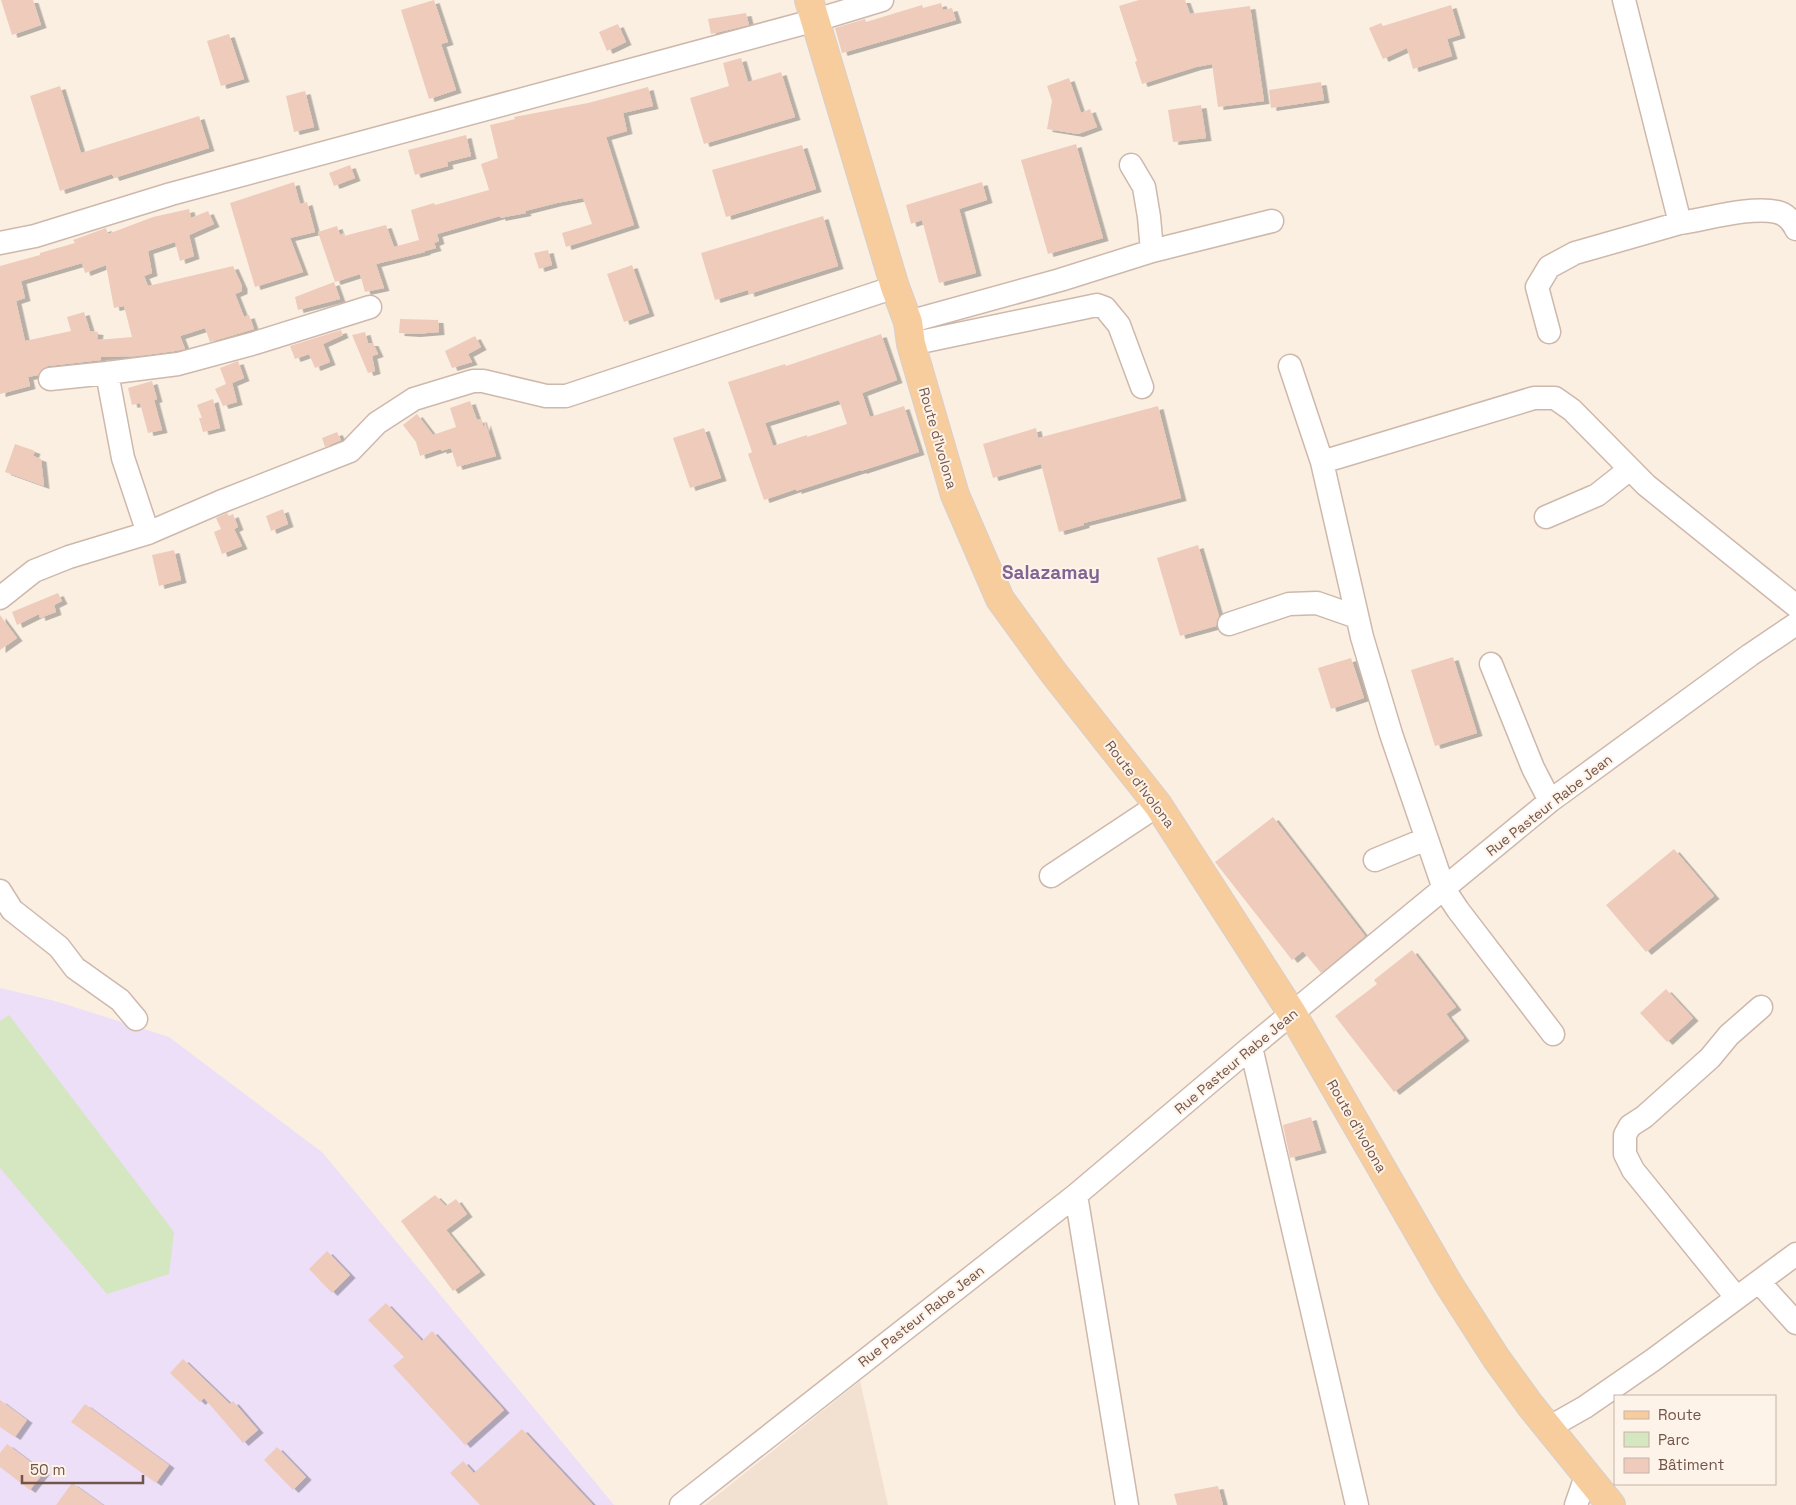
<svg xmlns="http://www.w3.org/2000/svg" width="1796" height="1505" font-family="'Space Grotesk',sans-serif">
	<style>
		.residential { fill: #f2e0d1 }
		.education { fill: #ecdff7 }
		.park { fill: #d4e7c1 }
		.building { fill: #efcbbb; fill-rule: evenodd; filter: url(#shadow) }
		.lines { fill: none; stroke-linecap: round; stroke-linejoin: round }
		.minor-casing { stroke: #ceb8ac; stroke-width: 25 }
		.major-casing { stroke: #d7cfcc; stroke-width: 30 }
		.minor { stroke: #fff; stroke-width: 22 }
		.major { stroke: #f7cd9d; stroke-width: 28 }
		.labels { text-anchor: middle; stroke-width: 4; stroke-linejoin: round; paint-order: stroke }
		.street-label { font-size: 14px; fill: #71544a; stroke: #fef3e8 }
		.district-label { font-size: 19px; font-weight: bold; fill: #806594; stroke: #fef3e8 }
	</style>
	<defs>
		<filter id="shadow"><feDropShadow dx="5.5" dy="3" stdDeviation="0" flood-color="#0004"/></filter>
	</defs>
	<rect width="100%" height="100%" fill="#fbefe2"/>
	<!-- residential -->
	<path class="residential" d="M860,1381L888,1505H705Z"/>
	<!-- education -->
	<path class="education" d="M0,988L55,1001L169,1037L323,1153L614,1505H0Z"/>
	<!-- park -->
	<path class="park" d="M9,1015L174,1232L169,1274L107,1294L0,1168V1021Z"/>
	<!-- building -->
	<path class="building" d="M1,0H33L41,25L12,35Z
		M434,0L448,42L441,44L456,90L429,99L401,10Z
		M1139,0H1185L1190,14L1250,6L1264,101L1218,107L1212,64L1196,67L1142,84L1135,62L1137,61L1119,6Z
		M941,3L943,10L952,8L956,20L842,53L835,28L865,19L866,22L922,5L923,8Z
		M1451,5L1460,35L1447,39L1452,56L1413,69L1407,48L1383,59L1369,28L1381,23L1383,26Z
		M746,13L749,25L711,34L708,19Z
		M618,24L626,42L607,51L599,32Z
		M229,34L244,79L221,86L207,41Z
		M741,58L748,82L781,72L795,117L704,144L690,98L729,86L723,63Z
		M1069,78L1081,113L1090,109L1097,127L1078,134L1047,129L1052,101L1047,86Z
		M1321,82L1324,100L1271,108L1269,90Z
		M60,86L81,153L199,116L209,148L114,178L112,174L60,191L30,96Z
		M648,87L653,106L623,113L627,131L606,137L634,225L566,247L562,233L592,224L583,198L557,203L525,211L526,213L500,218V216L437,234L439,241L434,243L436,248L425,251V252L376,264L384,288L365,292L360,274L335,282L318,232L337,226L340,235L344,233V236L386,225L394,247L419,240L411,210L434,203L435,205L489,190L481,164L498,158L490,125L515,119L514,117L588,103Z
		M305,91L314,127L294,132L286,96Z
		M1201,105L1206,138L1173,142L1168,110Z
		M466,135L471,156L447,162L448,166L415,175L408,150Z
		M1076,144L1103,238L1048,254L1021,160Z
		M802,145L816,189L726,217L712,170Z
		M350,165L355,178L334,186L329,173Z
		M294,182L300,204L307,202L315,232L290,238L303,272L255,287L230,203Z
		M982,182L987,200L959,209L976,273L939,283L922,220L911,224L906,205Z
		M189,209L191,218L208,211L214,224L189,235L194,256L180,261L175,242L148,251L152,273L144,276L148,286L233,266L242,286V291L235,294L244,317L249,315L254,329L210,342L205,328L180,336L185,349L175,351L138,356L101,357V360L48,366L42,369L38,375L28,377L30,386L0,394V266L40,255V253L75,243L73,240L106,228L108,234L153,217ZM82,263L85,273L106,265L114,308L124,306L132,337L97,340L98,332L90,331L84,312L67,317L71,331L25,341L16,301L25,298L21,281Z
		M823,216L838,266L749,294L748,290L715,300L701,253Z
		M548,250L552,265L539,269L534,253Z
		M632,265L649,313L624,322L607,274Z
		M334,282L340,299L298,310L295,297Z
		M400,319L438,320L439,332L415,334L399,333Z
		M341,330L343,335L323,344L330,362L315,368L309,354L295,359L290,346Z
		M365,332L368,343H373L378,354L372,356L375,371L368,373L352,335Z
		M881,334L897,380L862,393L870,417L904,406L919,452L861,471V470L796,491V489L764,500L748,454L752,452L728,382L785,364L786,366ZM839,400L847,424L807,437V435L773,446L765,423Z
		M475,336L481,347L468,354L472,362L452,368L445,351Z
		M238,361L244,378L232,383L237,402L223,406L215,389L226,384L220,368Z
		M152,381L157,399L154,400L162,430L148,433L140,403L132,405L128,388Z
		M213,399L220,428L203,432L199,418H202L197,405Z
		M470,401L477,420L481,419L484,429L485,422L496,456L457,467L451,448L441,451V449L420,456L416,442L403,425L417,414L433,435L456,427L450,408Z
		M1158,406L1181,498L1084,523V525L1059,532L1041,464L993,478L983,444L1036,428L1038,438Z
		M704,428L721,478L690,488L673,438Z
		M337,432L341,440L325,447L322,438Z
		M15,444L35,451L33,456L41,459L44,486L5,472Z
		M283,509L288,524L271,531L266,516Z
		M227,513L229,516L233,514L238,527L234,529L242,546L222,554L214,532L221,529L216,518Z
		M1198,545L1219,616L1216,626L1180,636L1157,558Z
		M174,550L181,580L159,586L152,555Z
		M58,593L62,601L54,605L56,612L40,618L39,614L17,625L12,612Z
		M0,615L17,638L0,650Z
		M1453,657L1477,733L1435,746L1411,670Z
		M1351,658L1364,698L1331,709L1318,668Z
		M1273,817L1365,936L1321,973L1303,951L1292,960L1215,862Z
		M1674,849L1714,896L1646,952L1606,905Z
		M1412,950L1456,1007L1446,1014L1464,1038L1394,1092L1335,1016L1377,984L1374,980Z
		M1666,989L1693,1018L1667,1042L1640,1013Z
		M1311,1117L1321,1150L1290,1158L1283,1125Z
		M435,1195L446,1206L456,1199L467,1214L446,1230L480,1272L453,1291L401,1221Z
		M327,1251L350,1275L332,1293L309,1269Z
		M386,1303L422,1341L432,1331L504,1410L465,1445L393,1366L404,1357L368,1320Z
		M183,1359L230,1404L233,1401L258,1430L243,1443L204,1398L200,1402L170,1373Z
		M0,1400L27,1420L15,1437L0,1427Z
		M85,1404L169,1465L156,1483L71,1422Z
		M522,1429L593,1505H480L450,1473L463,1461L474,1473Z
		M7,1444L44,1472L30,1490L0,1467V1453Z
		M277,1447L306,1477L293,1490L264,1460Z
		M72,1483L103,1505H56Z
		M1218,1486L1223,1505H1177L1174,1494Z"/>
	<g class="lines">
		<!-- minor casing -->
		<g class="minor-casing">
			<path id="minor" d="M1624,0L1680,223C1707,219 1751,206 1777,212C1786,214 1792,221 1796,229
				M0,243L35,236L171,194L816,20L882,0
				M1152,251L1272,221
				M908,322L1060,280L1152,251L1149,217L1144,187L1131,165
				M1549,332L1537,287L1549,267L1575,253L1680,223
				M911,344L1097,305L1105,308L1119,325L1142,387
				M1290,366L1322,462L1362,637L1391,734L1444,889L1458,910L1553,1034
				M107,373L178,364L255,343L370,307
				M50,379L107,373L123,458L148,533
				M1322,462L1534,398H1555L1572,410L1646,485L1796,606
				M1546,517L1597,495L1630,469
				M0,598L34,571L69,557L148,533L220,502L350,451L377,423L414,399L473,381H483L546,396H566L895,287
				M1229,624L1289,604L1317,603L1357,617
				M1491,664L1533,768L1550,801
				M1375,860L1426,839
				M1051,876L1158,805
				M0,891L12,910L59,947L75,968L120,1000L136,1019
				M1251,1047L1357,1505
				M1076,1195L1127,1505
				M1759,1282L1796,1323
				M1736,1297L1633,1170L1625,1154V1135L1630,1126L1644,1117L1710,1058L1729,1035L1761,1007
				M1548,1428L1585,1407L1653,1360L1796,1254
				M681,1505L1076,1195L1251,1047L1550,801L1750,655L1796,624
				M1576,1505L1586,1476"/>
		</g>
		<!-- major casing -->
		<g class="major-casing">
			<path id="major" d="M809,0L895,287L908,322L911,344L955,495L1000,599L1053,672L1158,805L1292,1013L1448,1283L1496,1358L1530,1405L1611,1505"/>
		</g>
		<!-- minor -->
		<use href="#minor" class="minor"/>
		<!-- major -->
		<use href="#major" class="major"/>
	</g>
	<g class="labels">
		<!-- street labels -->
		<g class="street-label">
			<text transform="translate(938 438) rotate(74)" y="5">Route d'Ivolona</text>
			<text transform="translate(1140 784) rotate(53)" y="5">Route d'Ivolona</text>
			<text transform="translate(1549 805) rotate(-38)" y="5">Rue Pasteur Rabe Jean</text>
			<text transform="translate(1236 1061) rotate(-40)" y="5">Rue Pasteur Rabe Jean</text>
			<text transform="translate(1357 1126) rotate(60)" y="5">Route d'Ivolona</text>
			<text transform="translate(921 1316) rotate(-38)" y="5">Rue Pasteur Rabe Jean</text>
		</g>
		<!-- district labels -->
		<g class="district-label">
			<text x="1051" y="579">Salazamay</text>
		</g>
	</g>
	<!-- legend -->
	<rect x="1614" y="1395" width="162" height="90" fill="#fef3e8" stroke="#c6b3a9"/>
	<rect x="1624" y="1411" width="25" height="8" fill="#f7cd9d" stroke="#c6b3a9"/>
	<text x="1658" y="1420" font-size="15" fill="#71544a">Route</text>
	<rect x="1624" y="1432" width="25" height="15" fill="#d4e7c1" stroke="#c6b3a9"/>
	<text x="1658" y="1445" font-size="15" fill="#71544a">Parc</text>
	<rect x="1624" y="1458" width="25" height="15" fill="#efcbbb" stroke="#c6b3a9"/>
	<text x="1658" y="1470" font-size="15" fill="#71544a">Bâtiment</text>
	<!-- scale -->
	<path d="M22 1475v8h121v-8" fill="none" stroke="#71544a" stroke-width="2.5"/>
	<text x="30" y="1475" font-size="15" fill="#71544a" stroke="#fef3e8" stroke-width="4" paint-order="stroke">50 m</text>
</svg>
